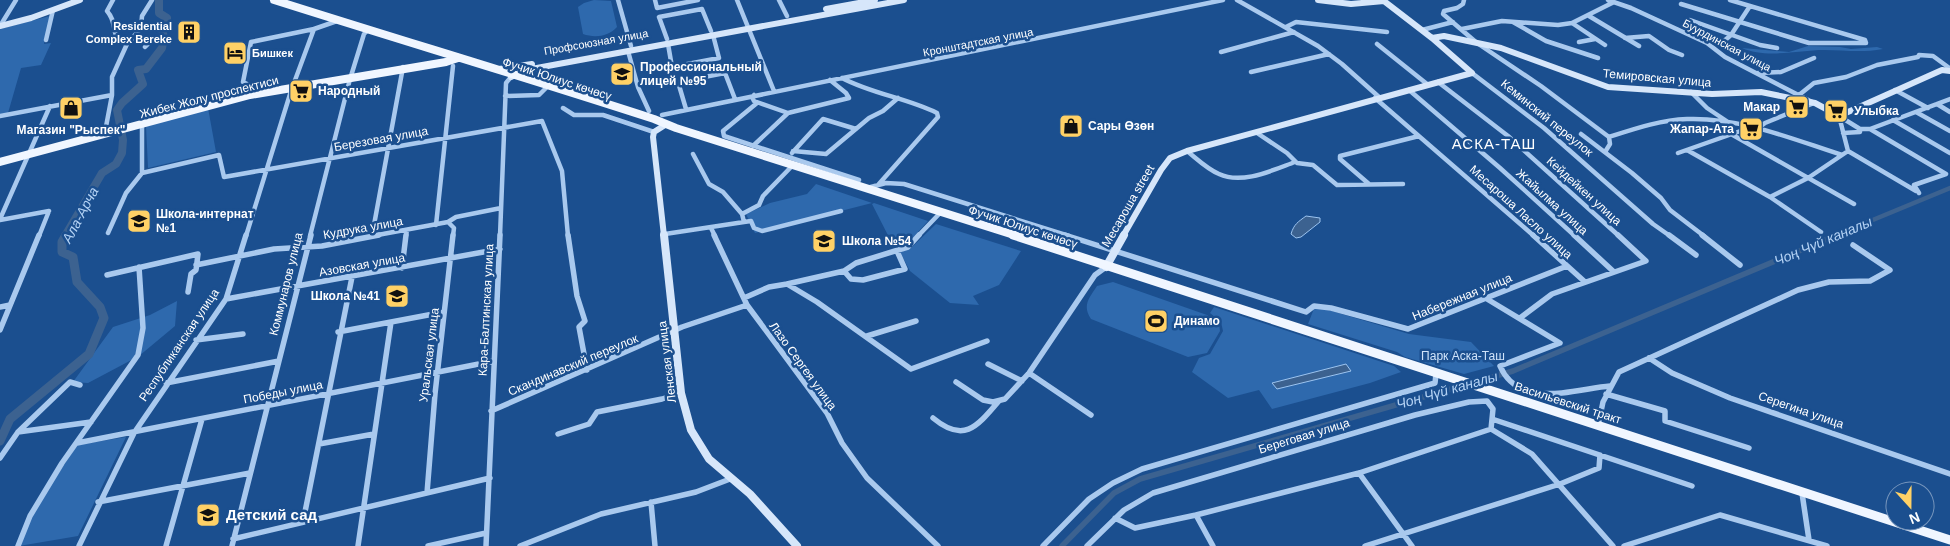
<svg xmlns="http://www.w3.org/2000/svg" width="1950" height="546" font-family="Arial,sans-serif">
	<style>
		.green { fill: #2e69ad }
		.water { fill: #3c6290; stroke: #9cc4f0 }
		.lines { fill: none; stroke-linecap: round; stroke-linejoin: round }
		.canal-far1 { stroke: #3c6290; stroke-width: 4.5 }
		.canal { stroke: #3c6290; stroke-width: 5.5 }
		.river-far1 { stroke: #3c6290; stroke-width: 8 }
		.river { stroke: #3c6290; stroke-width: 9 }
		.street-far1 { stroke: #a9c9ee; stroke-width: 4.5 }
		.street { stroke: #a9c9ee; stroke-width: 5.5 }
		.secondary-far1 { stroke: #d6e6fa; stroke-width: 6 }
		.secondary { stroke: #d6e6fa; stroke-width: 8 }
		.primary-far1 { stroke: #f0f6ff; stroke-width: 8 }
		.primary { stroke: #f0f6ff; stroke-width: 9 }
		.labels { text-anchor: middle; stroke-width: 5; stroke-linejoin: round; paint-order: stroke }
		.far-poi-label { font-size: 11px; font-weight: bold; fill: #fff; stroke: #1b4f8f; text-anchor: end }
		.far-street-label { font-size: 11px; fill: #fff; stroke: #1b4f8f }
		.poi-label { font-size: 12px; font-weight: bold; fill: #fff; stroke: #1b4f8f; text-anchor: start }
		.street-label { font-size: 12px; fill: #fff; stroke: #1b4f8f }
		.park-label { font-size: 12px; fill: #cfe3fa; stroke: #1b4f8f }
		.water-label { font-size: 14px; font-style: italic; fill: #b5d3f5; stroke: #1b4f8f }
		.quarter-label { font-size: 15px; letter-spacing: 1px; fill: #fff; stroke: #1b4f8f }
		.near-poi-label { font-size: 15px; font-weight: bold; fill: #fff; stroke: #1b4f8f; text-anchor: start }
	</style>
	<rect width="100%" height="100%" fill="#1b4f8f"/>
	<!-- green -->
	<path class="green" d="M594,0L611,1L617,27C608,37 594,38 583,34L578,7L584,3Z
		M50,16L44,44L51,43L41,65L21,68L8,113L0,114V29Z
		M1808,46L1840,47L1851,49L1877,47L1883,49C1861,53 1845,50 1824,50C1799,50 1766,59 1742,48L1789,52Z
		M208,108L216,152L148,168L146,126Z
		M816,184L872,203L755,233L746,214L770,203L807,194Z
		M874,203L928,221L909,242L894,247L872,204Z
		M936,224L1021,251L999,285L973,296L979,305L950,303L910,271L900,252L911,248Z
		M1113,282L1207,315L1219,323L1220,331L1207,353L1188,357L1091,319C1082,306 1089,298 1097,286Z
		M177,301L175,326L139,356L88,383L73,382L113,327L150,315Z
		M1315,306L1409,334L1471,342L1494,366L1464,374L1405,357L1397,352L1308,324Z
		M1214,307L1394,366L1401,372L1370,383L1272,409L1259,390L1228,398L1192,372L1199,358L1210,354L1223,331L1221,322L1210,313Z
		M126,437L78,536L19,546L34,511L77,445Z"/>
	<!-- water -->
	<path class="water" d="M1306,216L1320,218V222L1301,237L1296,238L1291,234C1294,224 1298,222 1306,216Z
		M1346,364L1351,371L1277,389L1272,383Z"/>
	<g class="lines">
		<!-- canal-far1 -->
		<path class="canal-far1" d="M1834,236L1950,188"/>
		<!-- canal -->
		<path class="canal" d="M1062,546L1114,493L1140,479L1513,371L1837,235"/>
		<!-- river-far1 -->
		<path class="river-far1" d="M65,236L102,173L116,164L122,153L123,140L117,110L122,103L143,84L138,70L146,69L162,48L164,38L162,29L167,18L159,13V0"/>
		<!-- river -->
		<path class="river" d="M0,441L10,419L89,354L104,318L100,307L77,282L73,257L62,252V242L66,235"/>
		<!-- street-far1 -->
		<path class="street-far1" d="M113,0L107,11C116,21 112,29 118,41L127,44
			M618,0L631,46
			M655,0L657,8L698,0
			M737,0L774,91
			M779,0L787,16
			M1237,0L1318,46L1342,64L1379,97
			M1464,0L1463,4L1457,8L1444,11L1443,14L1477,43L1541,86L1609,137L1610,144L1605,152
			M1608,0L1631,8L1707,43L1725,57L1812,102
			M1681,4L1809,43H1866L1865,40L1730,0
			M1589,16L1639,46
			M1690,20L1760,45L1777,48
			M1513,22L1546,41L1598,58
			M1572,23L1605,45
			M0,26L16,0
			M1286,27L1296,22L1387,32
			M1462,29L1502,21L1558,25L1572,23L1614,2
			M1422,30L1453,22
			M1625,38L1649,36L1669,50L1682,55
			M133,39H153L145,47
			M667,39L659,17L702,9L711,31
			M46,40L53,10
			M1579,42L1595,39
			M1707,43L1724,41L1731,35L1750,6
			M668,44L672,67L719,58L713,35
			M1377,44L1427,84
			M628,51L638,87L649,111
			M1221,52L1294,32
			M1251,72L1329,54
			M1472,73L1544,128L1653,224L1670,236
			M1758,73L1781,72L1814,58
			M351,76L364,34L369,29
			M842,78C872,94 907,98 937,113L938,117L878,185
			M1438,82L1508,136L1619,236
			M1409,90L1500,168L1575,236
			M1895,90L1928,108
			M1691,92L1707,108L1728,122
			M250,93L251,86L243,82L251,42L314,29
			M754,95L752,97L754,101L788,113
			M1799,95L1814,83L1846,77L1877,65L1918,57L1919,55L1933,56L1948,67
			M505,96L539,95L546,88
			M1375,98L1534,236
			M757,103L723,131L724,136L859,180
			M1937,104L1950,112
			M563,108L574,115H603L654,132
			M686,109L678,82L725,73L735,99
			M1916,112L1950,131
			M662,115L1223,0
			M0,116L112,95
			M1839,116L1860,129H1870L1950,99
			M1893,120L1950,153
			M142,125V173L219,155L224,177L542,121L562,171L568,236
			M1757,129L1765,123L1814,103
			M1870,129L1946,174L1914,185L1919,193
			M105,132L112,95V77L127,44L141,28L142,16L152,0
			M1257,133L1287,153L1297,163L1313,165L1337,185L1403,184
			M1843,133L1860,132V129
			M1581,134L1632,173L1661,198L1670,210L1704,236
			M1731,134L1854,204
			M1609,137C1634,129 1660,120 1687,119C1740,117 1792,139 1842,155
			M753,146L788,113L849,98L846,93L830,80
			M1687,150L1770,197L1821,232
			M793,151L826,154L869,118L883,111L898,98
			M1187,151C1197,159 1207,169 1219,174C1242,185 1273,170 1295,162
			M1848,151L1916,191
			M792,153L823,119L856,129
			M1678,153L1749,128
			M1369,184L1340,159V156L1419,136
			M867,188L886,183L904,184L1069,236
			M1770,197L1808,178L1848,151L1839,116
			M742,214L759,205L763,196L792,166
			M0,219L50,106
			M0,220L49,211
			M448,222L454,228L453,236
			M744,222L751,221L754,228L762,231L841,211
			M436,225L453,66
			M711,228L715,236
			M108,233L126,193L142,173
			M665,234L744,222L742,214L723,192L709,184L693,154
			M39,236L49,211
			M246,236L291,91L314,29L337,21
			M310,236L350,79
			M372,236L403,67
			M372,236L448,222L456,217L501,208
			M406,236L407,230
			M500,236L506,83L511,77
			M918,236L940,213"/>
		<!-- street -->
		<path class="street" d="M568,235L577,296L585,321L579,327L587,370
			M714,235L747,305L827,413L842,443L867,478L938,546
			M1065,235L1306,312L1314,306L1331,308L1408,329L1567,266
			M1533,235L1585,282
			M1574,235L1614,272
			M1669,235L1696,255
			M1702,235L1740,265
			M196,265L274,249L322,246L379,235
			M402,268L406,235
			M844,271L851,279L863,280L905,269L897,251
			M107,275L198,254L196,270L191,274L188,292
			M787,284L844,271L856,263L908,247L919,235
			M744,298L769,287L787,284L817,302L911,369L987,341
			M226,299L500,249
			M1487,299L1560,343L1500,366C1519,410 1575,389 1610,386
			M0,307L10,305
			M1520,318L1552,294L1646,261L1618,235
			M0,330L39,235
			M338,332L444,312
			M867,336L916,321
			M196,340L243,334
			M1649,358L1672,373L1730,398L1950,474
			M988,364L1022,381
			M1029,373L1091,415
			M956,382L983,400L993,402L1005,399L1029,373L1095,275L1106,267
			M166,383L279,361
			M1606,394L1665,411V421L1749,448
			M491,411L682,327L747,305
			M933,418C963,443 976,428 998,402
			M1599,421L1603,402L1619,372L1798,290L1829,282L1870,281L1890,270L1853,245
			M1491,429L1492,419L1692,486
			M1491,429L1532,454L1613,546
			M18,432L91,422
			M558,434L589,424L597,412L662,399L681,393
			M77,443L494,361
			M319,444L374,434
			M0,458L18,432L70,382L80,385
			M1359,473L1412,546
			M427,493L435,394L453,235
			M1802,493L1809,540
			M98,502L250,473
			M651,502L655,546
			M1196,515L1213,546
			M1115,518L1135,528L1196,515L1359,473L1491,429
			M303,522L352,277
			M233,539L490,478
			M18,546L30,516L62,463L138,355L143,328L139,267
			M79,546L134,433L226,299L246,235
			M166,546L202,419
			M232,546L311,235
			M358,546L391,322
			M428,546L486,533
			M486,546L500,235
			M520,546L601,514L696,492L730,479
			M1043,546L1089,499L1113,483L1142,469L1435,383L1436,374
			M1087,546L1124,510L1153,493L1415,415L1469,402L1487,401L1493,409L1492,419
			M1365,546L1560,484L1599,468L1600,455
			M1624,546L1720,515L1827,546"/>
		<!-- secondary-far1 -->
		<path class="secondary-far1" d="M1318,0L1351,4L1384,1L1432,38L1472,73
			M826,9L875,0
			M0,26L31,18L80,0
			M1432,38L1444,36L1501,48L1608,87L1712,94L1761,92L1815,103L1839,116L1942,70L1950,71
			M499,69L532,64
			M511,77L526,70L904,0
			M664,236L653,137L654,132L665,125
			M1123,236L1161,170L1170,158L1187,151L1472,73"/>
		<!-- secondary -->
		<path class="secondary" d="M664,235L681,393L691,430L709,459L750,494L797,546
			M1106,267L1124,235"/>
		<!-- primary-far1 -->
		<path class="primary-far1" d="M274,0C400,40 528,78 654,119L676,128L1017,236
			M0,162L250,95L446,62L458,58"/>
		<!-- primary -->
		<path class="primary" d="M1013,235L1950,540"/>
	</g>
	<!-- icons -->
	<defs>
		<g id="building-square" transform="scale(1.25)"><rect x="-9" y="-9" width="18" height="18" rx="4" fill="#ffd166" stroke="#1b4f8f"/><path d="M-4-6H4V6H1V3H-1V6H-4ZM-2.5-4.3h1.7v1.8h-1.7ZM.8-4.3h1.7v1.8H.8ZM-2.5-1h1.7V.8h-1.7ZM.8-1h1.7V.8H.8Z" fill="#111"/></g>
		<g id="hotel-square" transform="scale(1.25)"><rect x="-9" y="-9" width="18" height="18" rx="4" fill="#ffd166" stroke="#1b4f8f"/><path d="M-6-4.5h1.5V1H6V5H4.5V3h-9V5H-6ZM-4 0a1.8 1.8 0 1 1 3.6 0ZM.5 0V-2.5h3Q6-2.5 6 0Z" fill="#111"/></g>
		<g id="university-square" transform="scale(1.25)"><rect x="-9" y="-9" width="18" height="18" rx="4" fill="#ffd166" stroke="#1b4f8f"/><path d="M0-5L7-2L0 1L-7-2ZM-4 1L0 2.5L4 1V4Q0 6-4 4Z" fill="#111"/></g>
		<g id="supermarket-square" transform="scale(1.25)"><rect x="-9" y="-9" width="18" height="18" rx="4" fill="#ffd166" stroke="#1b4f8f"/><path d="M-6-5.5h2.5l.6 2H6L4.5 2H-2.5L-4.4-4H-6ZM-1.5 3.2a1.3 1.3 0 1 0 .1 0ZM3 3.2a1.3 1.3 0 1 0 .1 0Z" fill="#111"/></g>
		<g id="shop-square" transform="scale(1.25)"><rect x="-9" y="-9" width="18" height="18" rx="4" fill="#ffd166" stroke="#1b4f8f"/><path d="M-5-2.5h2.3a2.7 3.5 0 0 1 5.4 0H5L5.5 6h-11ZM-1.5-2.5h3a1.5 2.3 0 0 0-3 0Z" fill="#111"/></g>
		<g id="school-square" transform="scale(1.25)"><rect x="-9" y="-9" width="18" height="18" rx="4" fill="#ffd166" stroke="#1b4f8f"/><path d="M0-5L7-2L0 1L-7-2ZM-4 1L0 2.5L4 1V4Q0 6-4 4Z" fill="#111"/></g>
		<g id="stadium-square" transform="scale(1.25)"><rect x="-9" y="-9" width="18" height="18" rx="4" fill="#ffd166" stroke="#1b4f8f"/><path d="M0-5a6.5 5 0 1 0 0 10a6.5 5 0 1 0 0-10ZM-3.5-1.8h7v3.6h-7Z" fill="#111"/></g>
	</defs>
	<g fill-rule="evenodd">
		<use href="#building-square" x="189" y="32"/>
		<use href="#hotel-square" x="235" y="53"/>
		<use href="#university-square" x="622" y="74"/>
		<use href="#supermarket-square" x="301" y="91"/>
		<use href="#supermarket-square" x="1797" y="107"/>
		<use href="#shop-square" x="71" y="108"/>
		<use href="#supermarket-square" x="1836" y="111"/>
		<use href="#shop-square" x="1071" y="126"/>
		<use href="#supermarket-square" x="1751" y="129"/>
		<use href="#school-square" x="139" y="221"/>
		<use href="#school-square" x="824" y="241"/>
		<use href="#school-square" x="397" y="296"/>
		<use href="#stadium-square" x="1156" y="321"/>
		<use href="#school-square" x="208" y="515"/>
	</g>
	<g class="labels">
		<!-- far-poi labels -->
		<g class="far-poi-label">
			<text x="172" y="30">Residential<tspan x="172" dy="13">Complex Bereke</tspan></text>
			<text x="252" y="57" text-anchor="start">Бишкек</text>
		</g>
		<!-- far-street labels -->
		<g class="far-street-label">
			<text transform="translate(596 42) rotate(-10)" y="4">Профсоюзная улица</text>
			<text transform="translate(978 42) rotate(-11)" y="4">Кронштадтская улица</text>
			<text transform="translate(1727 45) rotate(28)" y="4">Буурдинская улица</text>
		</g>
		<!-- poi labels -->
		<g class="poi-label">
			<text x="640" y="71">Профессиональный<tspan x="640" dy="14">лицей №95</tspan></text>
			<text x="318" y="95">Народный</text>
			<text x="1780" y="111" text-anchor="end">Макар</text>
			<text x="1854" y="115">Улыбка</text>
			<text x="1088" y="130">Сары Өзөн</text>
			<text x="1734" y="133" text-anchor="end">Жапар-Ата</text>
			<text x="71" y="134" text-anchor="middle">Магазин "Рыспек"</text>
			<text x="156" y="218">Школа-интернат<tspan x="156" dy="14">№1</tspan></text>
			<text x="842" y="245">Школа №54</text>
			<text x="380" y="300" text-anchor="end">Школа №41</text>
			<text x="1174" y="325">Динамо</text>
		</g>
		<!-- street labels -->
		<g class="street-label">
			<text transform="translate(1657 78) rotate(5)" y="4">Темировская улица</text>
			<text transform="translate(557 79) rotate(18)" y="4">Фучик Юлиус көчөсү</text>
			<text transform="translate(209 97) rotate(-14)" y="4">Жибек Жолу проспектиси</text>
			<text transform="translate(1547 118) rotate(39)" y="4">Кеминский переулок</text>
			<text transform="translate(381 139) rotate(-10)" y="4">Березовая улица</text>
			<text transform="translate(1584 191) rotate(42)" y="4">Кейдейкен улица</text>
			<text transform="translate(1552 202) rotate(42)" y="4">Жайылма улица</text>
			<text transform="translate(1128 206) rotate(-60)" y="4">Месароша street</text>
			<text transform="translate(1521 212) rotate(42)" y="4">Месароша Ласло улица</text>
			<text transform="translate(1023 227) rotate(18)" y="4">Фучик Юлиус көчөсү</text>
			<text transform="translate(363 228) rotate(-10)" y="4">Кудрука улица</text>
			<text transform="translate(362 265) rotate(-10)" y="4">Азовская улица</text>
			<text transform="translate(286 284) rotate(-76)" y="4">Коммунаров улица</text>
			<text transform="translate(1462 297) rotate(-22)" y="4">Набережная улица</text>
			<text transform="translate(486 310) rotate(-87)" y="4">Кара-Балтинская улица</text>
			<text transform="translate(179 345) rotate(-56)" y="4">Республиканская улица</text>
			<text transform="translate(429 355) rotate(-83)" y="4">Уральская улица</text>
			<text transform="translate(667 362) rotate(-97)" y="4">Ленская улица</text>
			<text transform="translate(573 365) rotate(-23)" y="4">Скандинавский переулок</text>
			<text transform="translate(803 366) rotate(54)" y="4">Лазо Сергея улица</text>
			<text transform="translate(283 392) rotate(-11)" y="4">Победы улица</text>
			<text transform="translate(1568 403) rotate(18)" y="4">Васильевский тракт</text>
			<text transform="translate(1801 410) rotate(19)" y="4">Серегина улица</text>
			<text transform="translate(1304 436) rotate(-17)" y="4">Береговая улица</text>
		</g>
		<!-- park labels -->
		<g class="park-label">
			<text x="1463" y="360">Парк Аска-Таш</text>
		</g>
		<!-- water labels -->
		<g class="water-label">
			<text transform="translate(80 215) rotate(-62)" y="5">Ала-Арча</text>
			<text transform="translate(1823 241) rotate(-23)" y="5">Чоң Чүй каналы</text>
			<text transform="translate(1447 390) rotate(-16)" y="5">Чоң Чүй каналы</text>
		</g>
		<!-- quarter labels -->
		<g class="quarter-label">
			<text x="1494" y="149">АСКА-ТАШ</text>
		</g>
		<!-- near-poi labels -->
		<g class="near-poi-label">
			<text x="226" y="520">Детский сад</text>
		</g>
	</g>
	<!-- north arrow -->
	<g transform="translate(1910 506) rotate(159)"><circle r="24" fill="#1b4f8f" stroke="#7695bc"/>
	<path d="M0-4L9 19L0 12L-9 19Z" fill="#ffd166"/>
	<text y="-8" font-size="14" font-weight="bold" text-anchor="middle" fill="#ffffff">N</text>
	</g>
</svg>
